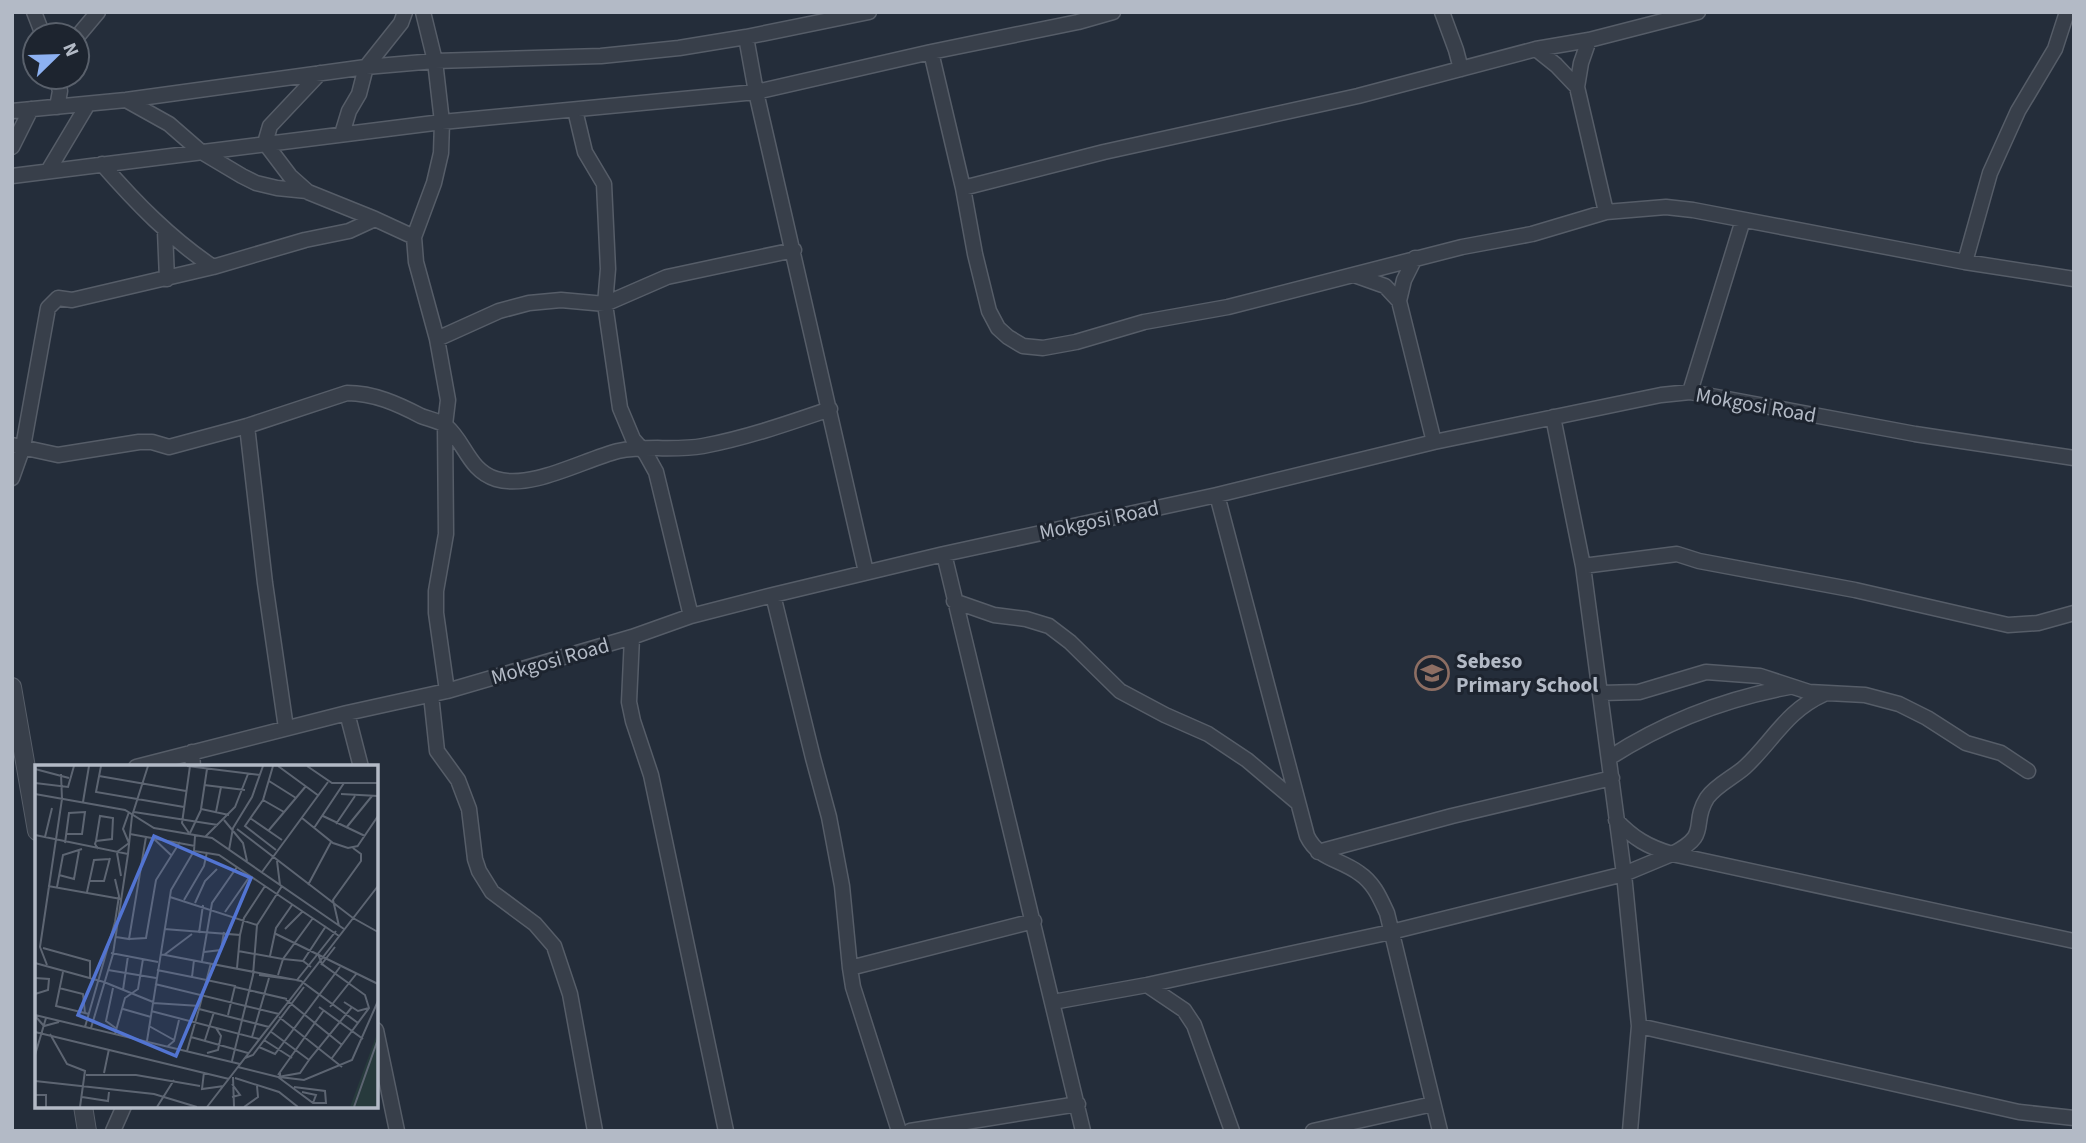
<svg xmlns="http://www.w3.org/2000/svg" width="2086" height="1143" font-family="'Source Sans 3',sans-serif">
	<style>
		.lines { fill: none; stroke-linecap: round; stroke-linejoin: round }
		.minor-casing { stroke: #565d68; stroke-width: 17 }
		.tertiary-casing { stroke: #565d68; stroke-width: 20 }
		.minor { stroke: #383f4a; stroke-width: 14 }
		.tertiary { stroke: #383f4a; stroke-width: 18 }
		.labels { text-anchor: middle; stroke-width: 6; stroke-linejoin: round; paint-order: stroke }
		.street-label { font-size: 21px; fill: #b3bac6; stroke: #1d242f }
		.poi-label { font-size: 21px; font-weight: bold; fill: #b3bac6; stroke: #1d242f; text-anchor: start }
		.inset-road { fill: none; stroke: #5d6572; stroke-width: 2 }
		.view { fill: #5274d2; fill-opacity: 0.15; stroke: #5274d2; stroke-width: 3.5 }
		.inset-edge { fill: none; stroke: #b3bac6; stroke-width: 3.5 }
	</style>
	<rect width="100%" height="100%" fill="#242d3a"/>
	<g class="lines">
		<!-- minor casing -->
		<g class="minor-casing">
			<path id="minor" d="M34,12L43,35
				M423,12L435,61L442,122L441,153L434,183L414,237L416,262L437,339L448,400L445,425L446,534L436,591V613L447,691
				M1442,12L1456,50L1461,69
				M77,37L98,12
				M746,37L756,92L866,572
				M1589,40L1581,63L1577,87L1606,212
				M1536,49L1556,65L1577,87
				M931,52L963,188L1104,152L1358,96L1536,49L1589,40L1698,12
				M320,73L270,126L265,143L290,176L308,192L375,219
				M56,77L60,91L57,107
				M126,100L169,124L200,151L242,176L256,183L277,188L307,191
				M575,110L585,152L604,184L608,269L605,304L620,408L633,439L646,454L656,472L691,616
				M12,111L126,100L366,67L435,61L601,56L679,48L746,37L869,12
				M342,134L349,111L359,94L366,67L401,23L405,12
				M12,147L31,109
				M102,164C136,203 170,238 213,267
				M48,171L88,104
				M12,176L442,122L756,92L931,52L1078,22L1113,12
				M963,188L975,254L989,311L998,328L1008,337L1023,346L1043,348L1076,342L1144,322L1228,307L1462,247L1532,234L1606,212L1666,207L1693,210L1965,262L2074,279
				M165,231L167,279
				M1415,258L1404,280L1399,301L1434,442
				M1965,262L1990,173L2018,111L2055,49L2067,12
				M1354,275L1385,286L1399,301
				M437,339L499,311L529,303L561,300L605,304L667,277L794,250
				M1690,392L1743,220
				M1553,417L1583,566L1624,874L1639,1026L1630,1131
				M247,426L265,583L286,728
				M12,445L58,455L139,442H152L169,447L247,426L347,393C374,393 398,404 421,416C429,419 440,421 446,426C465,442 469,471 496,479C531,490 583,460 618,451C646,445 675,451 703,446C746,438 789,423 830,409
				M12,478L23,447L48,308L58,298L72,300L213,267L305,240L349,231L375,219L414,237
				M1217,495L1307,836C1318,859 1340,859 1359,873C1374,883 1380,898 1387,913L1440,1131
				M944,554L1083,1131
				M1583,566L1677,554L1699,561L1855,590L2008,625L2038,623L2074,613
				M773,595L813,758L829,817L842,886L850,968
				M954,601L994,615L1026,619L1049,626L1070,642L1120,691L1165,715L1208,734L1247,760L1298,803
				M632,637L629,702L633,721L651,775L726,1131
				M1601,693L1639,692L1706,672L1760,676L1809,692L1865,695L1899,704L1927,718L1966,743L2001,753L2028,771
				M431,695L437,751L458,780L469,809L475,859L479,871L492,892L535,924L554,946L570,994L595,1131
				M347,713L361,767
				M192,752L193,767
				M1609,758C1663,723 1725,699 1789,687
				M136,767L347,713L447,691L632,637L691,616L773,595L944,554L1217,495L1434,442L1661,395L1690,392L1915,434L2074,458
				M1616,820C1633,838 1648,847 1672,854C1712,834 1690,825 1707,798C1716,785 1734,777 1745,767C1773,741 1786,711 1824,694
				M1318,852L1452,816L1612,778
				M1147,985L1184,1010L1194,1025L1232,1131
				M1053,1002L1147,985L1391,932L1624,874L1672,854L2074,941
				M1639,1026L2019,1112L2074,1118
				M376,1030L397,1131
				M113,1131L124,1106
				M899,1131L853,987L850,968L1034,921
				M910,1131L1078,1104
				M1313,1131L1433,1104"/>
		</g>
		<!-- tertiary casing -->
		<g class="tertiary-casing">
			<path id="tertiary" d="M12,687L37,831
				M83,1106L87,1131"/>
		</g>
		<!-- minor -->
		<use href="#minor" class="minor"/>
		<!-- tertiary -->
		<use href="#tertiary" class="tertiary"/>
	</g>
	<!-- icons -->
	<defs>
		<g id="school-ring" transform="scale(1.75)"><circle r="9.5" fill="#1d242f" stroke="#8d6e63" stroke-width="1.5"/><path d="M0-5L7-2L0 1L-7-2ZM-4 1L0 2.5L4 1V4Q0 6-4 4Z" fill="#8d6e63"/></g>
	</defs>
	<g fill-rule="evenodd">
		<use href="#school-ring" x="1432" y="673"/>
	</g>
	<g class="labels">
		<!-- street labels -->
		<g class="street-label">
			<text transform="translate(1756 405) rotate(10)" y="7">Mokgosi Road</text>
			<text transform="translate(1099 520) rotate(-12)" y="7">Mokgosi Road</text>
			<text transform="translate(550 661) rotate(-16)" y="7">Mokgosi Road</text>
		</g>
		<!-- poi labels -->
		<g class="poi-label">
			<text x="1456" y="668">Sebeso<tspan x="1456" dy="24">Primary School</tspan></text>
		</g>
	</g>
	<!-- overview -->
	<g transform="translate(35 765)">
		<rect width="343" height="343" fill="#242d3a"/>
		<path d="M343,266V342H315Z" fill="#273a3c"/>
		<path class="inset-road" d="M66,1L61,27L149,42M152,1L225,10M238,1L228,35L210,61L241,85M243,1L284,31M272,1L297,18H343M0,4L34,13M172,4L166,44L194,50M64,11L151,26M234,16L261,33M0,18L33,22L39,1M169,20L210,25M0,29L90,45L119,63L177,73L309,164M306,29L343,31M228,35L249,47M48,37L54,1M99,47L183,60M181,47L186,22M288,51L330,71M215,53L247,75M267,53L298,78L313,83L323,81M189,55L208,78L212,96M301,59L320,31M279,63L309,18M311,63L337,31M202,64L318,153L343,167M234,65L271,21M154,68L147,58L155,1M155,68L166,45M95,69L160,81M0,70L93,89L78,189L56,263M10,72L17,43M170,72L200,42L213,9M118,73L137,91M61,76L77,74L78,53L65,51L61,76L60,79L63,84M30,78L34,48L50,47L47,69H31M322,82L343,51M194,85L198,63L217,32L228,1M159,86L184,90L304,171M82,87L94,78L88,64L94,47M82,88L86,111M93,89L97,51L113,1M242,96L245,120M227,107L293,17M24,110L39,114L44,86M54,116H69L75,93M273,120L296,77M13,121L86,134M22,122L28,90L47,84M52,127L59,95L75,94M135,132L222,160M149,135L169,101L172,87M160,138L170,116L182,104M190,147L215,111M304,161L298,135L326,96V89L318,83M129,164L205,170L202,203M250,164L268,146M164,168L168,140M239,168L343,219M205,170L209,153L230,121M81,172L94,174L111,72M94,174L111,173L121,115L145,77M8,183L55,196V213M203,186L248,194L243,210M169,187L186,185L189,167M76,188L123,197M125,189L266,216L323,258M283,189L287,199L330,230L334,243L297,293M129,190L157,169M235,191L241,163L257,140M159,195L157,212L200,221L193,250M167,196L177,138L202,102M268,196L291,161M0,198L69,217L118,237M12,200L5,182L27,34L26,9M286,200L300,182M276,202L268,196L248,194L278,153M73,205L121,213M122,205L157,212M28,207L21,241L54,249M224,210L262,215L301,166M0,213L14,214L13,225L0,229M120,219L244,249M200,222L252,234M24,223L48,229L50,248M78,223L71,256L82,264M88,225L93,191M249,233L307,280M309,237L323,246L334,243M118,238L165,241M284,242L328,274M295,242L322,208M88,244L116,252M164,244L176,198M116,246L224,274M0,250L205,299M1,252L9,261L24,257M244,252L307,302M114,261L139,275M50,262L80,157L84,131L80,114M235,266L274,295L317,242M0,267L194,314M15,269L32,299L50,306L45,342M80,269L90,233L103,224L108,194M156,272L213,288M217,272L234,213M170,275L179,247M229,275L257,293M112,276L136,125L159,86L160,71M133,281L139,276L144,255M224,282L240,289L305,202M152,286L164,244L234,262M172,288L183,285L186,271L181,263M0,290L11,253M210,293L218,290L269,222M197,296L218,210L222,160L247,121M203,302L243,312L265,308L274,295M169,307L167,324L189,321M69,308L74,284M245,308V312L269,315L317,295L343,236M51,310H101L165,321M243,310L289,245M198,312L199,342M243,312L278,338H291L290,326L259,322M200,313L244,327L263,342M0,316L119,329L162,342M267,327L281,330L278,338M0,330H11V342M47,332L73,336L74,327M197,332L205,330L197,319M122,342L139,315M172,342L343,121M209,342L223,332L222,321M319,342L343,274"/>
		<path class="view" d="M119,71L216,113L141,291L43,250Z"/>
		<rect width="343" height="343" class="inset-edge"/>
	</g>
	<!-- border -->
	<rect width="2086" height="1143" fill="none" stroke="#b3bac6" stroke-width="28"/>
	<!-- north arrow -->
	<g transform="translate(56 56) rotate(67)"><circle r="33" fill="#1d242f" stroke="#59606b" stroke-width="2"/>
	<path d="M0-5L12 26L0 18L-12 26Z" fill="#8db1f1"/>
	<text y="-10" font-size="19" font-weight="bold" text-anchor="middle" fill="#b3bac6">N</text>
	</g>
</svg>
